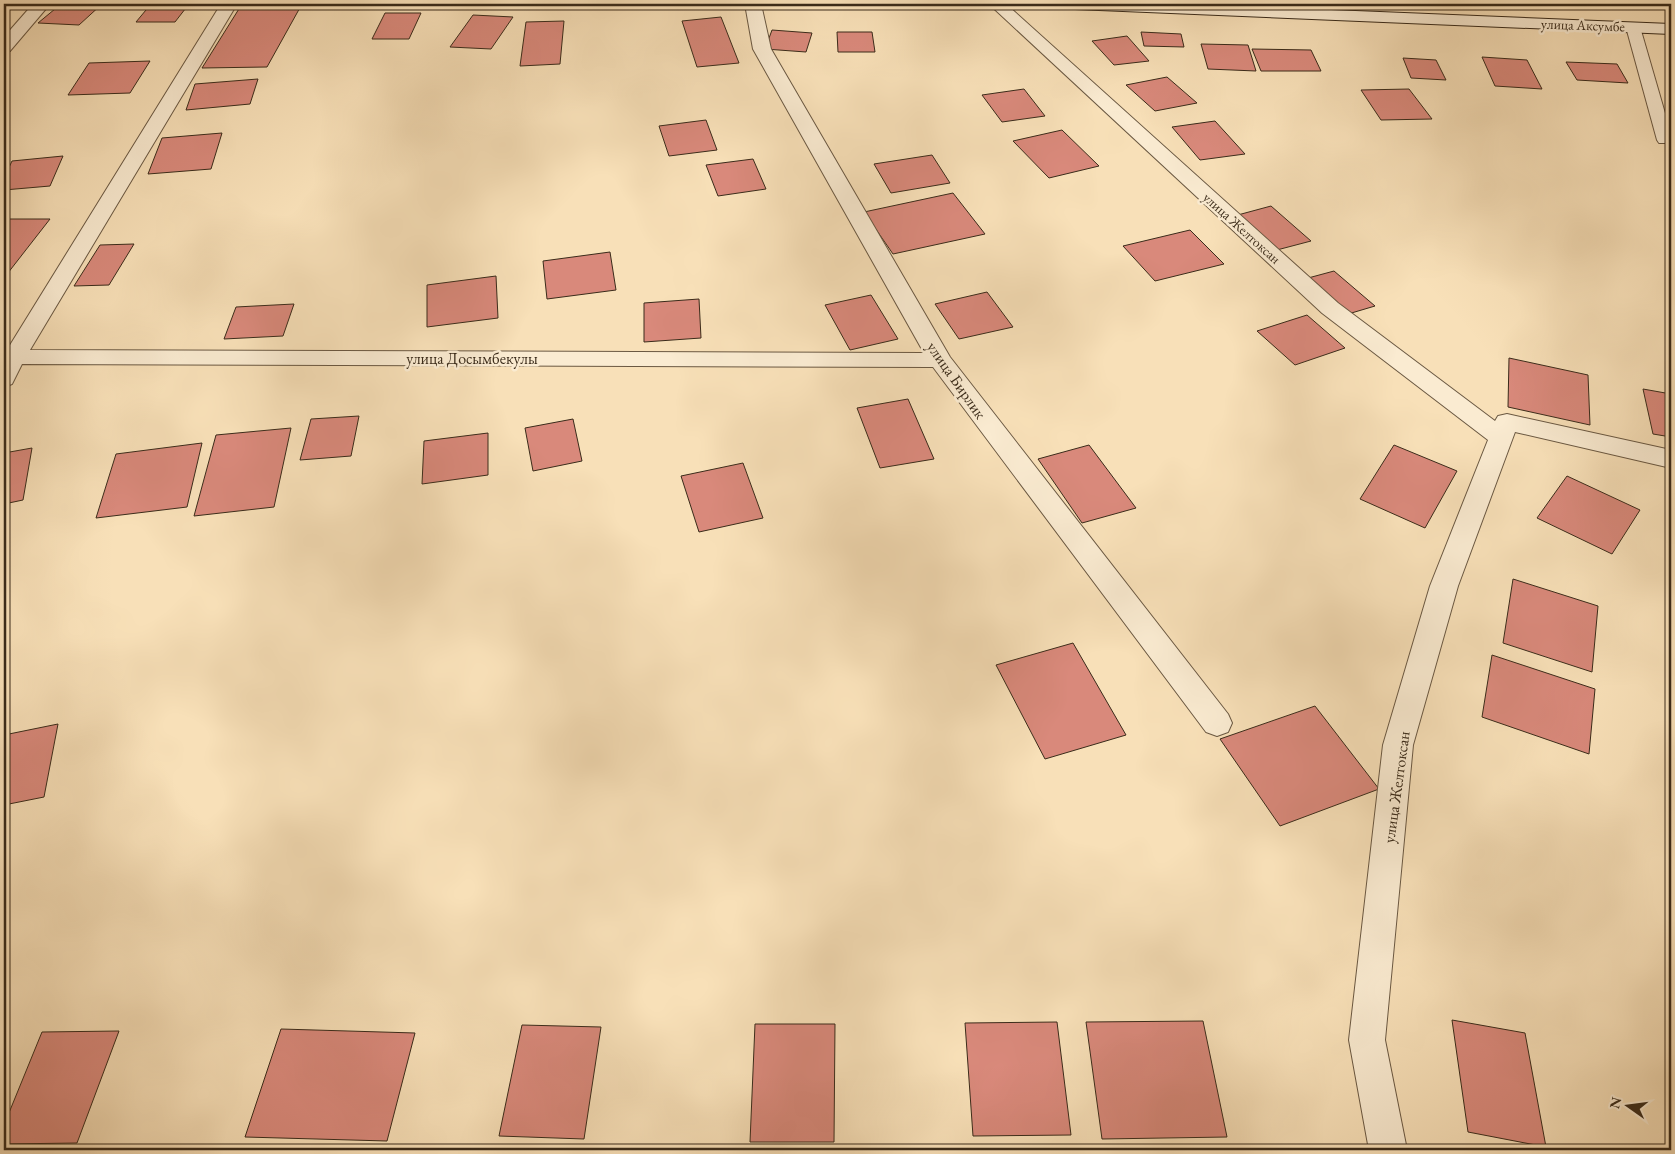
<svg xmlns="http://www.w3.org/2000/svg" width="1675" height="1154" font-family="'EB Garamond',serif">
	<style>
		.building { fill: #d9897b; stroke: #3a2b1a }
		.lines { fill: none; stroke-linecap: round; stroke-linejoin: round }
		.service-casing { stroke: #6a5842; stroke-width: 2 }
		.minor-casing { stroke: #6a5842; stroke-width: 2 }
		.secondary-casing { stroke: #3a2b1a; stroke-width: 2 }
		.service { fill: #faebd1; fill-rule: evenodd }
		.minor { fill: #faebd1; fill-rule: evenodd }
		.secondary { fill: #faebd1; fill-rule: evenodd }
		.labels { text-anchor: middle; stroke-width: 5; stroke-linejoin: round; paint-order: stroke }
		.far-street-label { font-size: 14px; fill: #3a2b1a; stroke: #faebd1 }
		.street-label { font-size: 16px; fill: #3a2b1a; stroke: #faebd1 }
	</style>
	<rect width="100%" height="100%" fill="#f8e0b8"/>
	<filter id="stains"><feTurbulence type="fractalNoise" baseFrequency=".004" numOctaves="4"/><feColorMatrix values="0 0 0 0 .2 0 0 0 0 .09 0 0 0 0 .02 0 0 0 .5 -.17"/></filter>
	<radialGradient id="worn" r=".72"><stop offset=".6" stop-color="#630" stop-opacity="0"/><stop offset="1" stop-color="#630" stop-opacity=".3"/></radialGradient>
	<!-- building -->
	<path class="building" d="M61,4H102L79,25L38,23Z
		M151,4H189L175,22H136Z
		M242,4H302L267,67L202,68Z
		M385,13H421L409,39H372Z
		M473,15L513,17L491,49L450,47Z
		M721,17L739,63L697,67L682,21Z
		M564,21L560,64L520,66L526,22Z
		M772,30L812,33L806,52L765,49Z
		M837,32H872L875,52H838Z
		M1141,32L1181,34L1184,47L1144,46Z
		M1127,36L1149,61L1114,65L1092,41Z
		M1201,44L1248,45L1256,71L1208,69Z
		M1252,49L1311,50L1321,71H1261Z
		M1482,57L1527,60L1542,89L1495,86Z
		M1403,58L1436,60L1446,80L1411,78Z
		M150,61L130,93L68,95L89,63Z
		M1566,62L1617,64L1628,83L1577,80Z
		M1167,77L1197,103L1155,111L1126,85Z
		M258,79L250,104L186,110L195,84Z
		M1024,89L1045,116L1002,122L982,95Z
		M1409,89L1432,119L1381,120L1361,90Z
		M706,120L717,150L669,156L659,126Z
		M1215,121L1245,154L1200,160L1172,127Z
		M1062,130L1099,166L1049,178L1013,141Z
		M222,133L211,169L148,174L162,138Z
		M932,155L950,183L891,193L874,164Z
		M63,156L50,186L4,190V178L12,161Z
		M753,159L766,189L718,196L706,165Z
		M953,193L985,234L893,254L864,212Z
		M1271,206L1311,241L1273,251L1234,216Z
		M7,219H50L4,278V223Z
		M1190,230L1224,264L1155,281L1123,246Z
		M134,244L109,285L74,286L100,245Z
		M610,252L616,290L547,299L543,261Z
		M1334,271L1375,306L1338,317L1297,281Z
		M496,276L498,318L427,327V285Z
		M987,292L1013,327L959,339L935,304Z
		M871,295L898,339L850,350L825,305Z
		M699,299L701,338L644,342V303Z
		M294,304L283,336L224,339L236,307Z
		M1307,315L1345,348L1295,365L1257,331Z
		M1509,358L1588,375L1590,425L1508,407Z
		M1643,389L1671,394V437L1653,434Z
		M908,399L934,459L880,468L857,408Z
		M359,416L351,456L300,460L311,419Z
		M573,419L582,461L533,471L525,428Z
		M291,428L274,507L194,516L216,435Z
		M488,433V475L422,484L424,441Z
		M202,443L187,507L96,518L116,454Z
		M1089,445L1136,508L1082,523L1038,459Z
		M1394,445L1457,471L1425,528L1360,499Z
		M32,448L23,500L4,504V453Z
		M743,463L763,518L699,532L681,476Z
		M1567,476L1640,510L1612,554L1537,518Z
		M1513,579L1598,606L1592,672L1503,643Z
		M1073,643L1126,735L1045,759L996,665Z
		M1492,655L1595,689L1589,754L1482,717Z
		M1315,706L1379,789L1280,826L1220,739Z
		M58,724L44,797L4,805V735Z
		M1452,1020L1525,1033L1546,1147L1468,1132Z
		M1203,1021L1227,1137L1102,1139L1086,1022Z
		M1057,1022L1071,1135L973,1136L965,1023Z
		M755,1024H835L834,1142H750Z
		M522,1025L601,1027L584,1139L499,1136Z
		M281,1029L415,1033L387,1141L245,1137Z
		M119,1031L77,1143L4,1144V1125L42,1032Z"/>
	<g class="lines">
		<!-- service casing -->
		<g class="service-casing">
			<path id="service" d="M1633,23L1638,24L1640,27L1671,134V143H1659L1657,140L1626,27L1628,24Z"/>
		</g>
		<!-- minor casing -->
		<g class="minor-casing">
			<path id="minor" d="M33,4H50L10,51L4,52V37Z
				M221,4H237L30,350L924,353L753,49L745,4H761L771,49L950,357L1228,714L1232,723L1228,732L1217,736L1206,732L933,367L22,364L12,384L4,387V350H7Z
				M989,4H1006L1338,303L1495,421L1498,416L1507,414L1671,450V468L1515,432L1458,586L1413,745L1385,1040L1407,1150H1369L1349,1040L1383,745L1430,586L1488,440L1322,313Z"/>
		</g>
		<!-- secondary casing -->
		<g class="secondary-casing">
			<path id="secondary" d="M1067,4H1185L1671,24V34L1075,9L1069,7Z"/>
		</g>
		<!-- service -->
		<use href="#service" class="service"/>
		<!-- minor -->
		<use href="#minor" class="minor"/>
		<!-- secondary -->
		<use href="#secondary" class="secondary"/>
	</g>
	<g class="labels">
		<!-- far-street labels -->
		<g class="far-street-label">
			<text transform="translate(1583 25) rotate(2)" y="5">улица Аксумбе</text>
			<text transform="translate(1242 228) rotate(42)" y="5">улица Желтоксан</text>
		</g>
		<!-- street labels -->
		<g class="street-label">
			<text x="472" y="364">улица Досымбекулы</text>
			<text transform="translate(957 380) rotate(55)" y="6">улица Бирлик</text>
			<text transform="translate(1396 787) rotate(-82)" y="6">улица Желтоксан</text>
		</g>
	</g>
	<!-- margin -->
	<rect width="1675" height="1154" fill="none" stroke="#f8e0b8" stroke-width="20"/>
	<rect x="5" y="5" width="1665" height="1144" fill="none" stroke="#3a2b1a" stroke-width="2.5"/>
	<rect x="10" y="10" width="1655" height="1134" fill="none" stroke="#3a2b1a"/>
	<!-- north arrow -->
	<g transform="translate(1628 1106) rotate(284)" stroke="#faebd1" stroke-width="4" paint-order="stroke">
	<path d="M0-4L9 19L0 12L-9 19Z" fill="#3a2b1a"/>
	<text y="-8" font-size="14" font-weight="bold" text-anchor="middle" fill="#3a2b1a">N</text>
	</g>
	<rect width="100%" height="100%" filter="url(#stains)"/>
	<rect width="100%" height="100%" fill="url(#worn)"/>
</svg>
